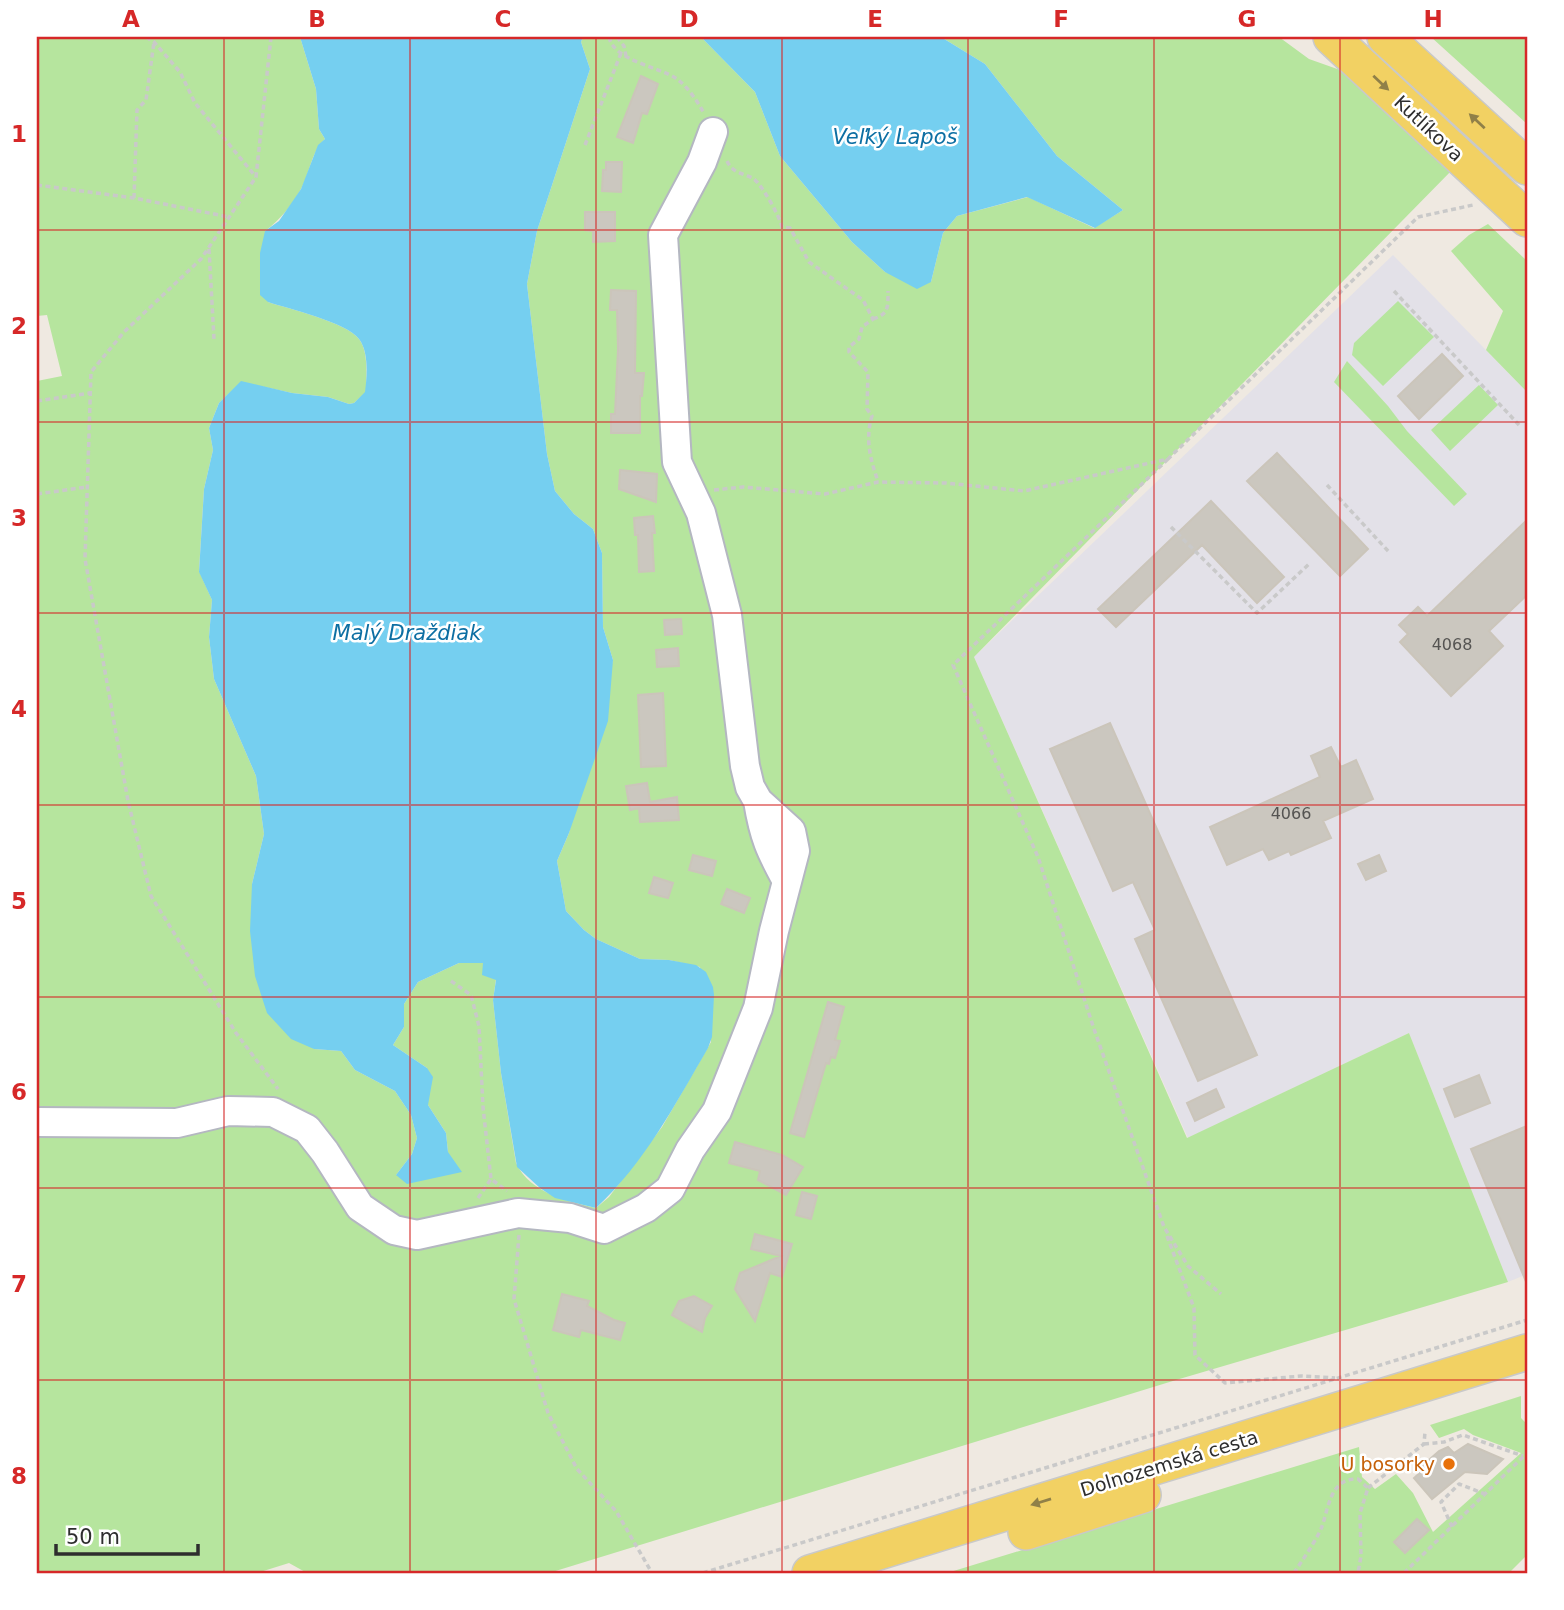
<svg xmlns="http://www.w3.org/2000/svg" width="1564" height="1610" font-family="'DejaVu Sans',sans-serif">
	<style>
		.industrial { fill: #e3e1e8 }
		.green { fill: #b6e59e }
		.water { fill: #75cff0 }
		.building { fill: #cbc7bf; stroke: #cbc5ba; stroke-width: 2 }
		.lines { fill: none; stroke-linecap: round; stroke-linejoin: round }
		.minor-casing { stroke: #b4b7c1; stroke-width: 32 }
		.major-casing { stroke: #c9c9c9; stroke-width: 38 }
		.path { stroke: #c9c9c9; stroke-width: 3.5; stroke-dasharray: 5 3.5; stroke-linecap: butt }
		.minor { stroke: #fff; stroke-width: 28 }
		.major { stroke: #f2d163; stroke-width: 35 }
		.oneway { fill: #908048 }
		.grid { fill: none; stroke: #d62828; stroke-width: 2; stroke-opacity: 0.55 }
		.food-dot { fill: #e8710a; stroke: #fff; stroke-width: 2.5 }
		.labels { text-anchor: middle; stroke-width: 5; stroke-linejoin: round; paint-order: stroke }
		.number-label { font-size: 16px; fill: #555452 }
		.street-label { font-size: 19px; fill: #2e2e2e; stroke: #fff }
		.food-label { font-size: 19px; fill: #c56008; stroke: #fff; text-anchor: end }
		.water-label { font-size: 21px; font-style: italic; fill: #0d6fa3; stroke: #fff }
		.neatline { fill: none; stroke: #d62828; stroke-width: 2.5 }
		.grid-label { font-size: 23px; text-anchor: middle; font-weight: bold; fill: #d62828 }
	</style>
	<rect width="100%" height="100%" fill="#efe9e1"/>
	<!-- industrial -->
	<path class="industrial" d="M1393,255L1527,392V1274L1508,1282L1409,1033L1188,1138L974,657Z"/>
	<!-- green -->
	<path class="green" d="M37,37H300L316,89L319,129L325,139C311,152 310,173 301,189C292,205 280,220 265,231L268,302C289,309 346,322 359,339C369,352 366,376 366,392L354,403L349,404L328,397L292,393L241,382L219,403L209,428L213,450L204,489L199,571L212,600L209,637L214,679L256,776L264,834L252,884L314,1049L341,1051L355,1070L395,1091L411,1115L417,1138L412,1154L396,1175L448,1152L446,1133L428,1105L427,1068L393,1045L404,1027V1004L418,982L459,963H483L496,979L493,1000L501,1073L516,1163C530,1193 567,1201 596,1208L609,1197L662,1127L711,1042L700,967L669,960L640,959L596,939L584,930L566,911L557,861L569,833L613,660L603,627L602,553L593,529L574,514L555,491L547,454L527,284L537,231L590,69L581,42L583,37H701L755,92L780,156L852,242L885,272L931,282L943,233L957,216L1028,197L1094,228L1123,210L1057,156L985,64L941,37H1279L1309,59L1357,76L1454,168L974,657L1187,1138L1409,1033L1508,1282L1176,1380L549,1573H307L289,1563L257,1573H37V381L62,376L47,315L37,316Z
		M1431,37H1527V124Z
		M1488,224L1527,261V392L1486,350L1503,311L1451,251L1469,235Z
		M1398,301L1434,337L1383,386L1352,355L1354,343Z
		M1347,361L1388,406L1407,431L1467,494L1454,506L1334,382Z
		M1479,385L1498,405L1450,451L1431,430Z
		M1521,1396V1418L1527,1424V1555L1509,1573H947L1359,1447L1362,1477L1375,1489L1396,1474L1413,1493L1433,1532L1521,1453L1473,1435L1464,1429L1439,1438L1430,1425Z"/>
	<!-- water -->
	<path class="water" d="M300,37H583L581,42L590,69L537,231L527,284L547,454L555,491L574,514L593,529L602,553L603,627L613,660L608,721L569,833L557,861L566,911L584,930L596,939L640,959L669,960L696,965L706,972L713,987L714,995L712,1037L708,1048C676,1103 644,1164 596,1208L555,1198L540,1188L517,1167L501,1073L493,1000L496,980L482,975L483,963H459L418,982L404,1004V1027L393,1045L427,1068L433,1077L428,1105L446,1133L448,1152L462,1172L407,1184L396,1175L412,1154L417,1138L411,1115L395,1091L355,1070L341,1051L314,1049L291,1039L267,1013L255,976L250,931L252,884L264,834L256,776L214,679L209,637L212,600L199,572L204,489L213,450L209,428L219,403L241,381L292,393L328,397L349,404L354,403L365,392C367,376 369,352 359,339C346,322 289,309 268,302L260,295V253L265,231L279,221L301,189L318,145L325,139L319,129L316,89Z
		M701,37H941L985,64L1057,156L1123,210L1095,228L1027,197L957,216L943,233L931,282L917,289L885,272L852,242L780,156L755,92Z"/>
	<!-- building -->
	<path class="building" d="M641,76L658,84L647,114L642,113L633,143L617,137Z
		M606,162H622L621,192L602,191L603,170H606Z
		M585,212H615V241L593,242V231L585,230Z
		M611,290L636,291L635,373H644L642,396H640V433H611V414H615L618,349L617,310H610Z
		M1442,354L1463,376L1419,419L1398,396Z
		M1277,453L1368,549L1340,576L1247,481Z
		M620,470L657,474L656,502L619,489Z
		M1211,501L1284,577L1257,603L1202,545L1116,627L1098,609Z
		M653,516L655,533H652L654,571L639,572L638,535H635L634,518Z
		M1527,520V595L1489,631L1503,646L1451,696L1400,642L1408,634L1399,625L1418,607L1427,616Z
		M681,619L682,634L665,635L664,620Z
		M678,648L679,666L657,667L656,650Z
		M663,693L666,766L641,767L638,695Z
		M1110,723L1257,1055L1198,1081L1135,939L1155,930L1133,882L1113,891L1050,749Z
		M1331,747L1341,767L1356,760L1373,799L1323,821L1331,838L1291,855L1289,851L1269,860L1263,849L1227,865L1210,827L1320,777L1311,756Z
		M647,783L650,802L677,797L679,820L640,822L639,808L630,810L626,786Z
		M693,855L716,861L712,876L689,870Z
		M1379,855L1386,871L1366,880L1358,864Z
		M654,877L673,883L668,898L649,893Z
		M727,889L750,898L744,913L721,904Z
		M828,1002L844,1007L835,1040L840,1041L835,1058L831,1057L829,1064L826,1063L804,1137L790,1133Z
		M1479,1075L1490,1103L1455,1117L1444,1089Z
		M1216,1089L1224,1107L1195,1121L1187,1103Z
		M1527,1126V1284L1471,1149Z
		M735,1142L782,1155L803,1167L786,1195L758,1180L760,1171L729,1163Z
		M802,1192L817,1196L811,1219L796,1215Z
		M755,1234L792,1244L782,1277L770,1273L755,1321L735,1289L740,1273L781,1256L751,1249Z
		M562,1294L589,1301L587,1306L614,1320L625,1323L620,1340L581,1330L579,1337L553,1330Z
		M694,1296L712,1306L705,1318L702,1332L672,1315L679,1301Z
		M1468,1444L1503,1459L1487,1474L1465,1472L1432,1499L1414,1478L1423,1470L1421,1467L1439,1451L1448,1447L1454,1453Z
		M1417,1519L1429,1530L1405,1553L1394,1542Z"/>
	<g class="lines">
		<!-- minor casing -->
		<g class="minor-casing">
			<path id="minor" d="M758,801C764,837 770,850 787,881
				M37,1122L177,1123L228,1111L273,1112L307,1129L325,1152L360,1207L394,1230L417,1235L518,1213L570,1218L604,1229L646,1208L670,1189L690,1150L717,1111L758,1008L774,931L795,851L791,831L758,801L750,787L745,766L727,615L701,513L677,462L663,235L702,162L713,132"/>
		</g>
		<!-- major casing -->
		<g class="major-casing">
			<path id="major" d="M1331,37L1527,219
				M1385,37L1527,167
				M1026,1532L1143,1495
				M810,1573L1527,1352"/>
		</g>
		<!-- path -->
		<path class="path" d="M146,37L154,42L180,72L195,103L256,177
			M271,37L256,177L201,259L124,332L91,372L85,559L128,801L151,896L236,1033L278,1089
			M609,37C614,61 658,66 677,79C688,87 697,101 704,113
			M617,37L624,46L626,56
			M585,145L621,53
			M727,161C733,174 744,173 754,179C762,185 780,217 782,227L790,228L809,262L863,300L873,319L862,327L859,339L849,347V352L868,372L867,409L872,416C865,438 870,459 878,481
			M37,185L134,198L229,217
			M134,198L137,110L146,100L154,42
			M209,249L214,339
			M1394,291L1519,425
			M873,319C889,314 888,307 888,291
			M37,401L90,393
			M1168,459L953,665L1038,857L1094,1029L1164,1227L1188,1266L1221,1294
			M1327,485L1389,552
			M714,490L743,487L825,494L878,482L946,483L1024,491L1168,459L1418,217L1473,205
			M37,494L87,487
			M1171,527L1257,613L1309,564
			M451,981L471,995L479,1026L483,1107L491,1179L507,1191
			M478,1198L491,1179
			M519,1235L514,1299L548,1413L577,1469L616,1511L652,1573
			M1167,1236L1194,1308L1195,1355L1225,1383L1301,1376L1335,1378
			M1424,1444L1444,1442L1463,1435L1523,1456
			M1368,1488L1424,1444L1425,1432
			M1452,1527L1441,1502L1459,1484L1485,1494
			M703,1573L1527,1320
			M1294,1573C1303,1559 1314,1544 1321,1529C1329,1509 1329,1478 1358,1479L1368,1488L1360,1513L1361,1556L1358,1573
			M1404,1573L1527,1453"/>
		<!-- minor -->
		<use href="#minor" class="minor"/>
		<!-- major -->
		<use href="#major" class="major"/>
	</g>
	<!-- one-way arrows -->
	<defs><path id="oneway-solid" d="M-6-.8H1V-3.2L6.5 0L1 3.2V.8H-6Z" transform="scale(1.75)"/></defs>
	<g class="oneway">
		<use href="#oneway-solid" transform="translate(1381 83) rotate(43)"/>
		<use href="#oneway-solid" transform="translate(1477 121) rotate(-137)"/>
		<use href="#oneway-solid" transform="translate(1041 1502) rotate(163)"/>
	</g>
	<!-- grid -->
	<path class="grid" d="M224,37V1573M410,37V1573M596,37V1573M782,37V1573M968,37V1573M1154,37V1573M1340,37V1573M37,230H1527M37,422H1527M37,613H1527M37,805H1527M37,997H1527M37,1188H1527M37,1380H1527"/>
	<!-- markers -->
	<circle class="food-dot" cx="1449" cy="1464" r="7"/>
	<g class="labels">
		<!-- number labels -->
		<g class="number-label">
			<text x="1452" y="650">4068</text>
			<text x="1291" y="819">4066</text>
		</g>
		<!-- street labels -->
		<g class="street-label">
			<text transform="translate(1429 128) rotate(43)" y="7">Kutlíkova</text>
			<text transform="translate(1169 1463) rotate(-17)" y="7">Dolnozemská cesta</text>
		</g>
		<!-- food labels -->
		<g class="food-label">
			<text x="1435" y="1471">U bosorky</text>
		</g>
		<!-- water labels -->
		<g class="water-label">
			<text x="895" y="144">Veľký Lapoš</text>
			<text x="407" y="640">Malý Draždiak</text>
		</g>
	</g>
	<!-- border -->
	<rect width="1564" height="1610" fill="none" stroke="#ffffff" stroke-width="77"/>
	<!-- scale -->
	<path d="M56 1544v10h142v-10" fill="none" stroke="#2e2e2e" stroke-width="3.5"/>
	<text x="66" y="1544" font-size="21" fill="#2e2e2e" stroke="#ffffff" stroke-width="5" paint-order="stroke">50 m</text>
	<rect x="38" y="38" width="1488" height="1534" class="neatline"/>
	<g class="grid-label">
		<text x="131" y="27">A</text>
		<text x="317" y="27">B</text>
		<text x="503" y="27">C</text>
		<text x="689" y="27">D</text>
		<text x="875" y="27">E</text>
		<text x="1061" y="27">F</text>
		<text x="1247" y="27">G</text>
		<text x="1433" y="27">H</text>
		<text x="19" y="142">1</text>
		<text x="19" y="334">2</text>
		<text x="19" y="526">3</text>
		<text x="19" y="717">4</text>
		<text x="19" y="909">5</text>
		<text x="19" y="1100">6</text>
		<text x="19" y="1292">7</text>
		<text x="19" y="1484">8</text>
	</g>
</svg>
